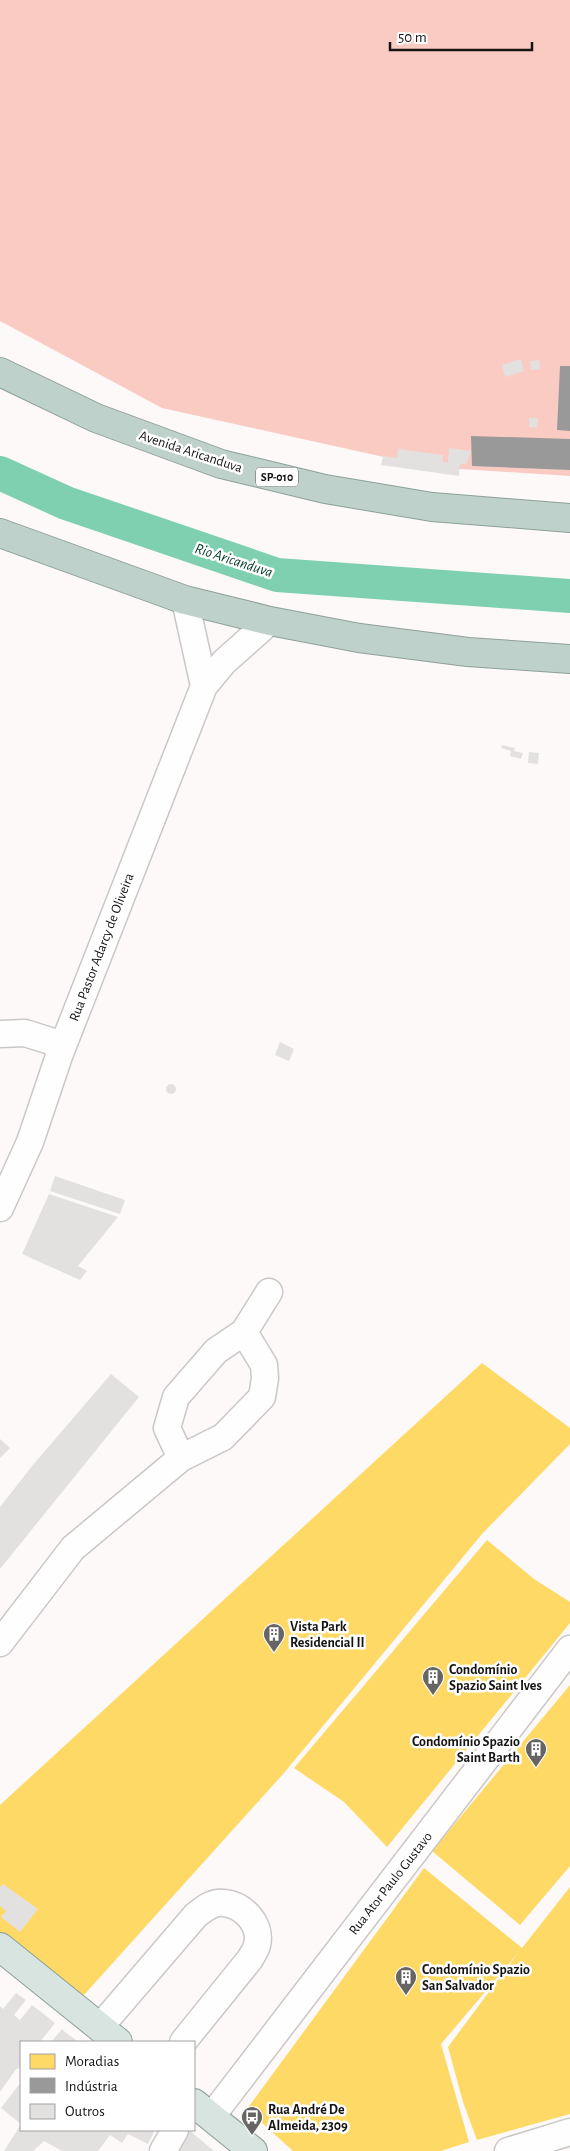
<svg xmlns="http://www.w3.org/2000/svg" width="570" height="2151" font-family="'Alegreya Sans',sans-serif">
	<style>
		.forest { fill: #facbc3 }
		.homes { fill: #ffd966 }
		.industry { fill: #999 }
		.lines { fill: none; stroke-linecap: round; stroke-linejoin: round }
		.river { stroke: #7fd0b0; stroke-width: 34 }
		.building { fill: #e3e1e0 }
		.minor-casing { stroke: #cac8c7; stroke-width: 29 }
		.major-casing { stroke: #8da099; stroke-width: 30 }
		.highway-casing { stroke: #8da099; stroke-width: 30 }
		.minor { stroke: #fffefe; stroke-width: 26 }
		.major { stroke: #d8e4df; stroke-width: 28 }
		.highway { stroke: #bfd1cb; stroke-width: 28 }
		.labels { text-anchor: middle; stroke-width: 5; stroke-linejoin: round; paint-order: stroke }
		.shield { fill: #fff; stroke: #5d5b5a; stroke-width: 1 }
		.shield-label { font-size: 12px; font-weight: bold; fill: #171514 }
		.street-label { font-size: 14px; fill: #171514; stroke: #fff }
		.poi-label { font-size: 14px; font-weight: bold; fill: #171514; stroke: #fff; text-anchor: start }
		.water-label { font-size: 15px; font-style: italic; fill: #033826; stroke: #fff }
	</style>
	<rect width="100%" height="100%" fill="#fcf9f8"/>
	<!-- forest -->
	<path class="forest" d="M0,0H570V476L429,467L162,408L0,321Z"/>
	<!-- homes -->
	<path class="homes" d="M482,1363L570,1428V1444L482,1534L284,1773L74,2006L0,1943V1805Z
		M487,1540L534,1579L570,1602V1623L387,1847L344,1802L294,1768Z
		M570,1685V1866L520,1925L432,1851Z
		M424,1868L522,1948L570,1887V2114L477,2140L463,2102L448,2047L518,1953L441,2044L469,2142L441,2151H293L247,2109Z"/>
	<!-- industry -->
	<path class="industry" d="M560,366H570V431L557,430Z
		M471,436L570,439V470L472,466Z"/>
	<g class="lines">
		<!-- river -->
		<path class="river" d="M0,473L66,503L277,575L570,596"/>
	</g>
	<!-- building -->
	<path class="building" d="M521,359L524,371L505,377L502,365Z
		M539,360L540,369L531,370L530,361Z
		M529,418H538L537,428L529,427Z
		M449,448L471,451L466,464H460L459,476L381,465L383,456L397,458L398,449L443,455V462L448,463Z
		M502,745L515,748L514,751L523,753L521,759L510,756L511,751L501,748Z
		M529,752L539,753L538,764L528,763Z
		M280,1042L294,1049L289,1061L275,1055Z
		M166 1089a5 5 0 1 1 10 0a5 5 0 1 1-10 0Z
		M55,1176L125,1200L120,1214L50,1191Z
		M49,1194L118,1217L78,1266L87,1271L80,1280L22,1254Z
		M111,1374L139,1397L0,1569V1507L32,1466Z
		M0,1439L10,1448L0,1458Z
		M3,1884L38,1909L20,1932L1,1917L6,1911L0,1906V1887Z
		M16,1993L26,2000L14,2015L20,2020L32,2005L55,2023L40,2042H21V2066L18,2069L17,2068L0,2092V2006L3,2009Z
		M62,2029L65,2032L79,2042H51Z
		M21,2082V2130H155L148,2144L128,2134L122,2143L110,2135L98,2151H62L44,2141L33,2151H4L21,2124L1,2108Z
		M189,2130L214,2151H178Z"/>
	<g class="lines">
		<!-- minor casing -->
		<g class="minor-casing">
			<path id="minor" d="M185,600L204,686
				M0,1034L25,1033L63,1045
				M0,1208L30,1142L59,1056L204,686L224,662L270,621
				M181,1458L167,1428L176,1397L216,1351L244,1332L269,1292
				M0,1643L73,1548L181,1458L223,1437L262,1397L265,1378L264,1365L244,1332
				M100,2027L196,1915C204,1909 213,1901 224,1903C244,1905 262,1925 257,1945C256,1950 252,1955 250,1959L183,2042
				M211,2117L570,1649
				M163,2151L175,2130
				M508,2151L570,2132"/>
		</g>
		<!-- major casing -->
		<g class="major-casing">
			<path id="major" d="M0,1947L118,2042
				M194,2103L253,2151"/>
		</g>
		<!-- highway casing -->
		<g class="highway-casing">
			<path id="highway" d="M0,372L96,418L221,464L325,489L432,507L570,518
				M0,533L185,600L270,621L359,638L468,652L570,659"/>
		</g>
		<!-- minor -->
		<use href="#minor" class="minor"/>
		<!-- major -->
		<use href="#major" class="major"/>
		<!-- highway -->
		<use href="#highway" class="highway"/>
	</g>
	<!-- icons -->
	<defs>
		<g id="building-pin" transform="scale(1.125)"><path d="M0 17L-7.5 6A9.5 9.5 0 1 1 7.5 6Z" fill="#676564" stroke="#fff"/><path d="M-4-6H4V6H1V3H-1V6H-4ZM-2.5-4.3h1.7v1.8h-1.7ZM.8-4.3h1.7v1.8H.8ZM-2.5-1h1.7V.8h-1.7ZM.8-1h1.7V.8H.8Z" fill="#fff"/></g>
		<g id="bus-pin" transform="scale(1.125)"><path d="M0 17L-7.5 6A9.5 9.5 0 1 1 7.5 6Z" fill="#676564" stroke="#fff"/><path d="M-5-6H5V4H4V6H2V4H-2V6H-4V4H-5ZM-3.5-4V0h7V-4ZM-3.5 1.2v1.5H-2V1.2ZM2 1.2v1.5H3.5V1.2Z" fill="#fff"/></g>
	</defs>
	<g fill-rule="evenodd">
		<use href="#building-pin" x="274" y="1634"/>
		<use href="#building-pin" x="433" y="1677"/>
		<use href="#building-pin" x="536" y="1749"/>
		<use href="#building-pin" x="406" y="1977"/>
		<use href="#bus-pin" x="252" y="2117"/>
	</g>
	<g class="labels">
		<!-- shield labels -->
		<rect class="shield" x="256" y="467.5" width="42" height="19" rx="4"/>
		<g class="shield-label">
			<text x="277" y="481">SP-010</text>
		</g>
		<!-- street labels -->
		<g class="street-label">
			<text transform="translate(191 451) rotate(18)" y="5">Avenida Aricanduva</text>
			<text transform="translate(101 947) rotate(-69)" y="5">Rua Pastor Adarcy de Oliveira</text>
			<text transform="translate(390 1883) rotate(-52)" y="5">Rua Ator Paulo Gustavo</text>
		</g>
		<!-- poi labels -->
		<g class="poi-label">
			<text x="290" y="1631">Vista Park<tspan x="290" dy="16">Residencial II</tspan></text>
			<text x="449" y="1674">Condomínio<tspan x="449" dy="16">Spazio Saint Ives</tspan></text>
			<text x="520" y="1746" text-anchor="end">Condomínio Spazio<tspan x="520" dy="16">Saint Barth</tspan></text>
			<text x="422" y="1974">Condomínio Spazio<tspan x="422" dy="16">San Salvador</tspan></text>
			<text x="268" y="2114">Rua André De<tspan x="268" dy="16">Almeida, 2309</tspan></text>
		</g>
		<!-- water labels -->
		<g class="water-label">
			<text transform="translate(234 560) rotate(18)" y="5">Rio Aricanduva</text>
		</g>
	</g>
	<!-- legend -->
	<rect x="20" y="2041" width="175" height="90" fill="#ffffff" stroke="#a2a1a1"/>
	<rect x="30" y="2054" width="25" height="15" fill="#ffd966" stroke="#a2a1a1"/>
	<text x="65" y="2066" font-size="15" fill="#171514">Moradias</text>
	<rect x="30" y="2078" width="25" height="15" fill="#999999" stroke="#a2a1a1"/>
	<text x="65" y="2091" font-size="15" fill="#171514">Indústria</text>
	<rect x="30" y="2104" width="25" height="15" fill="#e3e1e0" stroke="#a2a1a1"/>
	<text x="65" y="2116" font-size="15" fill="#171514">Outros</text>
	<!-- scale -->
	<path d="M390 42v8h142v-8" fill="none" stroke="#171514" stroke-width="2.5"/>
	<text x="398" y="42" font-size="15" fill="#171514" stroke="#ffffff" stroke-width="4" paint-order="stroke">50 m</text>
</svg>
